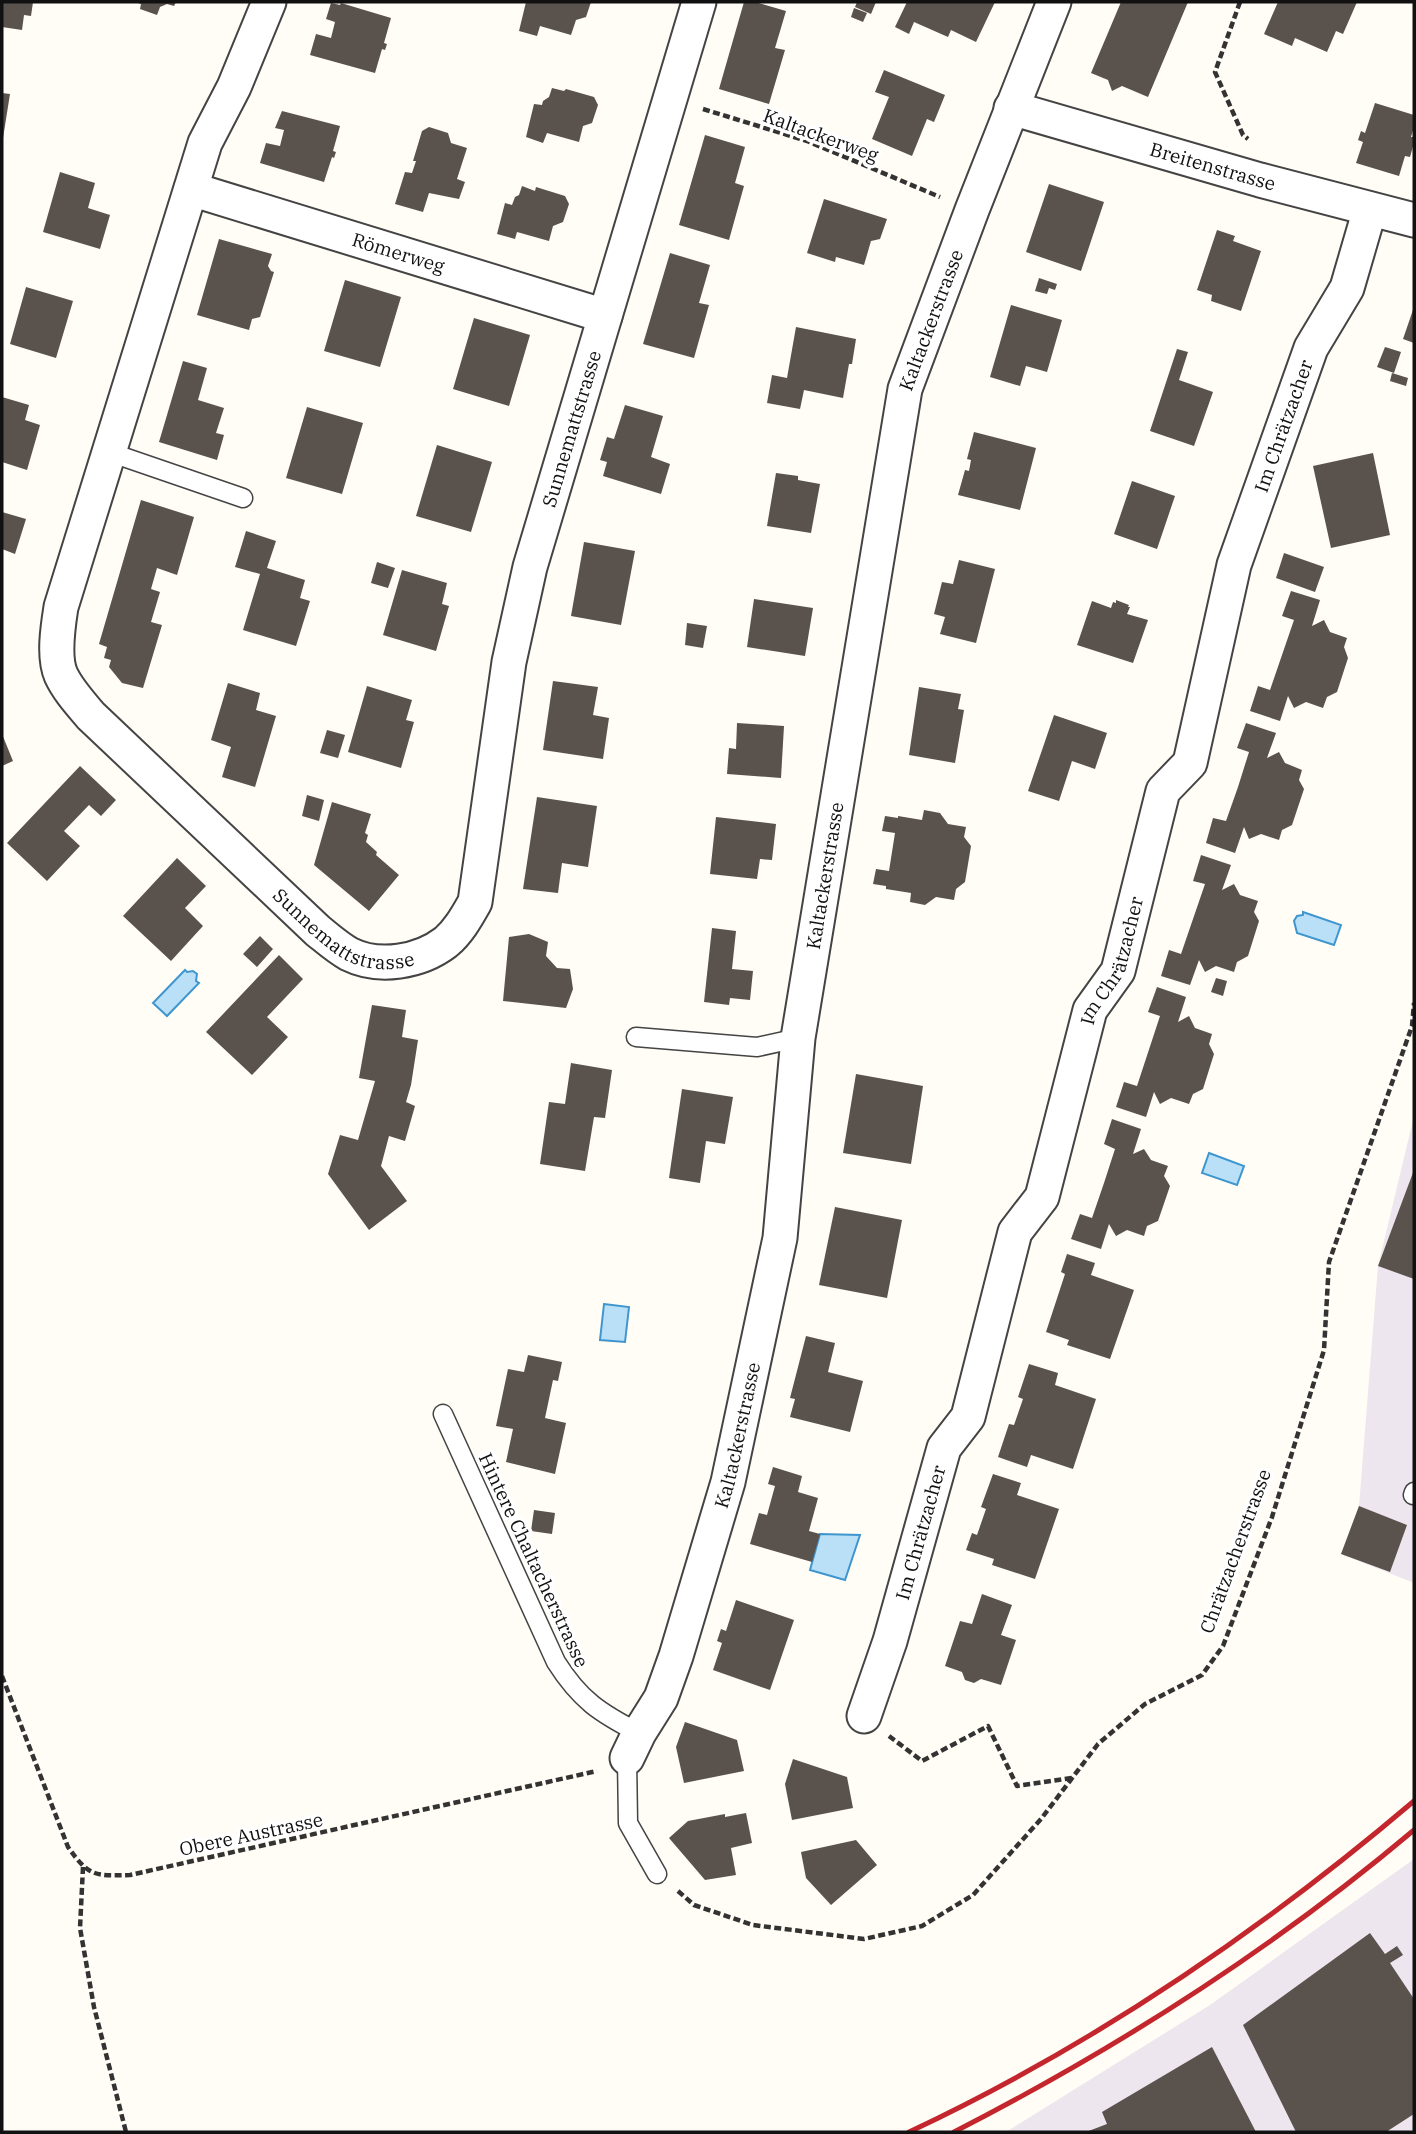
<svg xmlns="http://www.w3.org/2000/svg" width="1416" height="2134" font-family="'IBM Plex Serif',serif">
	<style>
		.industrial { fill: #eee6ef }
		.water { fill: #b9e0f7; stroke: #3f96cf; stroke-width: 2 }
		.building { fill: #5a524d }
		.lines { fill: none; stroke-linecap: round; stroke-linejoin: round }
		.lane-casing { stroke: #444; stroke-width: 21 }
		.street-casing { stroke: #444; stroke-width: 37 }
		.path { stroke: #333; stroke-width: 4.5; stroke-dasharray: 7 3.5; stroke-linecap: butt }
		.lane { stroke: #fff; stroke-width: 18 }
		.street { stroke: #fff; stroke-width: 33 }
		.rail { stroke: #c4262e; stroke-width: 5 }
		.labels { text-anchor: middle; stroke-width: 7; stroke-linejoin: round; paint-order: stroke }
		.street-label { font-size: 19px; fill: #111; stroke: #fff }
	</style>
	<rect width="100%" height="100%" fill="#fffdf5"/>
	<!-- industrial -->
	<path class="industrial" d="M1414,1116V1583L1341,1554L1359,1506L1378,1266Z
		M1414,1859V2132H1006L1210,2005Z"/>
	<!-- water -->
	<path class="water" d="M1303,912L1341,925L1334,945L1297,933L1294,921L1297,916L1303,915Z
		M185,970L187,972L193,971L197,974L196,981L199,983L167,1016L153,1003Z
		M1209,1153L1244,1166L1237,1185L1202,1173Z
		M604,1304L629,1307L625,1342L600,1340Z
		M820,1534L860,1535L845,1580L810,1570Z"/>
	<!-- building -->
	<path class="building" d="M2,2H33L31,16L24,15L22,30L2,27Z
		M135,2H176L174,6L167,4L160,7L157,15L140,9L141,4Z
		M526,2H591L586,17L576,20L571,35L540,26L537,36L519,31Z
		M744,2H755L786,11L775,48L785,50L769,104L719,89Z
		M857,2H876L871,14L855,7Z
		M907,2L914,3L995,2L976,42L951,30L948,37L914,22L909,34L895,27Z
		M1121,2H1188L1148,97L1122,86L1112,91L1108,80L1091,73Z
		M1278,2H1357L1343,34L1336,31L1327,52L1295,38L1292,46L1264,34Z
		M331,3L340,5L341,3L391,18L384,43L387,44L385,50L382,49L375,73L310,55L316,34L331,38L335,22L326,19Z
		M854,8L867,13L863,22L851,17Z
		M884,70L945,95L934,122L927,119L912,156L872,139L889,97L875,92Z
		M552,88L564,91L566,89L594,97L598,105L592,123L583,126L579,142L547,133L543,143L526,137L534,104L542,105L543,101L549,97Z
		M2,93L10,94L3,138H2Z
		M1375,103L1414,115V127L1411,137H1414V143L1410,157L1405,156L1399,176L1356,163L1363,142L1358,140L1361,131L1365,133Z
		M282,111L340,126L333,151L336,152L334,158L332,157L324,182L260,163L266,143L280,146L284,130L275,128Z
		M429,127L448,133L451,143L467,148L457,179L465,182L459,199L429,193L423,212L395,204L405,172L412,173L416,161H413L422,131Z
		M705,135L745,147L735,183L744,186L729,240L679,225Z
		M60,172L95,183L88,208L110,215L100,249L43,232Z
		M1049,184L1104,202L1081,271L1026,252Z
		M522,186L535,191L536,187L565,196L569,204L563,222L553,226L549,241L517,232L515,239L497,234L505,203L512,205L515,197L519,195Z
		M824,199L887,219L880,239L871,241L864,265L836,257L835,262L807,253Z
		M1217,230L1235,236L1233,241L1261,251L1241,311L1211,301L1212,295L1197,290Z
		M219,239L272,254L268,266L271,271L274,272L260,317L252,319L249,330L197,315Z
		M670,253L710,265L699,303L709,305L694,358L643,344Z
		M1039,278L1057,284L1055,290L1049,288L1047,294L1035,291Z
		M345,280L401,297L380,367L324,351Z
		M26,287L73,301L56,358L10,344Z
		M1011,305L1062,320L1047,372L1026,366L1020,386L990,377Z
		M1414,307V343L1403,339Z
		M474,318L530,335L509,406L453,389Z
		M796,327L856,339L852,364H849L843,398L804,390L800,409L767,403L772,375L787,378Z
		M1385,347L1401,352L1394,373L1377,367Z
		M1177,349L1188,352L1179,380L1213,392L1194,446L1150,431Z
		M183,361L207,368L198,400L224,408L216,433L224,435L217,460L159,442Z
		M1392,373L1408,378L1406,386L1390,381Z
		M2,397L29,405L25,420L40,425L27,470L2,462Z
		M625,405L663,416L651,457L670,464L661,494L603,476L607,462L600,460L607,437L614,439Z
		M307,407L363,423L342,494L286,478Z
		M974,432L1036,448L1020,510L958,495L965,470L969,471L971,460L967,459Z
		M437,445L492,462L471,532L416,516Z
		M1373,453L1390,535L1331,548L1313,466Z
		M776,473L798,476V480L820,484L811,533L767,526Z
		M1132,481L1175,496L1157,549L1114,534Z
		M141,500L194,517L177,575L157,568L151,589L160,592L151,622L162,625L143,688L122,683L109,667L111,660L104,658L107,647L99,644Z
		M2,512L26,519L15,554L2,549Z
		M246,531L276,541L267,568L305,580L300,598L310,601L296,646L243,630L260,574L235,567Z
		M584,542L635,551L621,625L571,616Z
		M1284,553L1324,567L1315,592L1276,578Z
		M959,560L995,569L976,643L940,634L945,617L934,614L942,582L953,584Z
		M377,562L395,568L388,588L371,583Z
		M402,570L447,583L442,604L449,606L436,651L383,635Z
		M1291,591L1320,600L1312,626L1324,620L1330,632L1347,638L1344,647L1348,658L1337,692L1327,697L1323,708L1306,702L1294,708L1288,696L1280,721L1250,711L1258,686L1270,690L1294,620L1282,616Z
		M754,599L813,608L805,656L747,647Z
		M1116,600L1129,605L1128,607H1130L1127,614L1148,620L1133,663L1077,645L1092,601L1111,608L1113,602L1116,603Z
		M687,623L707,626L703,648L685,645Z
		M553,681L598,687L593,715L609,718L603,759L543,750Z
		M228,683L260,693L256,710L276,716L255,787L222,777L231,747L211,740Z
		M367,686L412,700L406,720L414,722L401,768L348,752Z
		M919,687L961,694L958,709L964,710L955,763L909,755Z
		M1054,715L1107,733L1095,769L1072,761L1059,801L1028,791Z
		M737,723L784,726L781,778L727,774L729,748L736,749Z
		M1246,723L1276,733L1267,758L1279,752L1285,763L1302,770L1299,780L1304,789L1292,825L1282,830L1279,840L1261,834L1249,839L1244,827L1235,853L1206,843L1213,818L1226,821L1238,787L1249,752L1237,748Z
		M327,730L345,735L338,758L320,753Z
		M2,734L13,761L2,766Z
		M80,766L116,800L101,816L89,805L64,831L80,846L47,881L7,843Z
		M307,795L324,800L319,821L302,816Z
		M537,797L597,806L588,867L562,863L558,893L523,889Z
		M332,802L371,814L365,833L368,835L366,842L377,852L376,855L399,875L369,911L314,865Z
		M924,810L940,813L948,824L966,827L964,837L971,846L965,882L956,889L954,900L936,897L925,905L910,902L911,893L886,889V886L873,884L876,869L889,871L895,833L882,831L885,816L898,818V816L922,820Z
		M716,817L776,824L772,860L760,859L757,879L710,874Z
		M1201,855L1231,865L1222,890L1234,884L1240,895L1258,901L1254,912L1259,921L1248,956L1237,962L1234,972L1216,966L1205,972L1199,960L1190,985L1161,976L1169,950L1181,954L1205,884L1193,881Z
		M177,858L206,886L185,908L203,926L171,961L123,916Z
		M712,928L736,931L732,969L753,971L750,1000L730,998L729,1005L704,1002Z
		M529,934L548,942L546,956L557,968L570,969L573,989L566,1008L503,1001L509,937Z
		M260,936L273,949L257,967L243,954Z
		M279,955L303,979L267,1017L288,1037L252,1075L206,1032Z
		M1216,978L1227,981L1223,996L1211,992Z
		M1157,987L1186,997L1178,1022L1189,1016L1195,1028L1212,1034L1209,1044L1214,1054L1203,1089L1193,1094L1189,1104L1171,1098L1160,1104L1154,1092L1146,1117L1116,1107L1124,1082L1137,1086L1160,1016L1148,1012Z
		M372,1005L406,1010L402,1037L418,1040L411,1085L406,1102L415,1106L405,1141L389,1136L381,1166L407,1201L369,1230L328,1174L340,1135L358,1140L375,1081L359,1078Z
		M571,1063L612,1070L605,1118L594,1117L585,1171L540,1164L549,1102L565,1104Z
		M856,1074L923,1086L911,1164L843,1153Z
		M682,1089L733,1097L725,1144L706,1141L700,1183L669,1178Z
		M1112,1119L1141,1129L1133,1154L1144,1149L1151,1160L1168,1166L1164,1176L1170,1186L1158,1221L1147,1226L1144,1236L1127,1230L1116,1236L1109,1224L1101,1249L1071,1239L1080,1214L1092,1218L1104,1183L1115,1149L1104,1144Z
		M1414,1170V1279L1378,1266Z
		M835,1207L902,1220L887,1298L819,1285Z
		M1067,1254L1095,1263L1091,1275L1134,1290L1110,1359L1067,1345L1069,1340L1046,1332L1065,1274L1061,1272Z
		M806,1336L835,1343L828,1372L863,1381L850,1432L790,1417L795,1399L790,1398Z
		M528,1355L562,1362L558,1381L553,1380L545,1418L566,1423L555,1474L506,1462L513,1429L496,1426L508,1369L524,1372Z
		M1029,1364L1058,1373L1055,1385L1096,1399L1073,1469L1031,1455L1027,1467L998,1457L1009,1424L1014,1425L1023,1399L1018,1397Z
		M773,1467L802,1476L798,1492L818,1498L809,1531L820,1534L812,1562L750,1544L759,1513L767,1515L775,1486L768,1484Z
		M993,1474L1021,1483L1017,1495L1059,1509L1035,1579L992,1565L994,1559L966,1550L972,1533L977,1535L986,1509L981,1507Z
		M1359,1506L1407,1525L1390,1572L1341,1554Z
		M534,1510L555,1513L552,1534L531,1531Z
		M982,1594L1012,1605L1001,1635L1016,1640L1001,1685L981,1679L974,1683L965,1680L962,1672L945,1666L960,1621L972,1624Z
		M736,1600L794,1620L770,1690L713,1670L722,1643L717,1641L721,1629L726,1631Z
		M685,1722L737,1740L744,1771L684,1783L676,1747Z
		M793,1759L847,1777L853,1808L792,1820L785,1784Z
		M746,1813L752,1843L731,1848L736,1875L705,1880L669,1838L688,1821L725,1814V1817Z
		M856,1840L877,1865L831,1905L806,1878L801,1852Z
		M1370,1933L1385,1954L1397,1946L1403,1955L1390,1963L1414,1999V2114L1386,2132H1296L1243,2025Z
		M1212,2047L1256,2132H1086L1107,2124L1102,2112Z"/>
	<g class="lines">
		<!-- lane casing -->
		<g class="lane-casing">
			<path id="lane" d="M109,452L243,498
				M636,1037L757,1047L798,1038
				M443,1414L556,1662C580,1700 600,1713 639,1733
				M1413,1495L1414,1492
				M627,1758L628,1823L657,1874"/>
		</g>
		<!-- street casing -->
		<g class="street-casing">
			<g id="street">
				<path id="s1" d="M269,2L234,87L205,143L61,607C58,626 53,657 61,675C68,690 80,703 91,716L318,931C328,939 338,948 349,954C379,969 420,962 446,942C459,931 467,916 475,902L509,662L530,567L699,2"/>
				<path id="s2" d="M1011,108L1260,180L1414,220"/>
				<path id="s3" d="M191,189L605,316"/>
				<path id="s4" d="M864,1716L890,1641L944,1448L968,1417L1015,1232L1042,1197L1090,1010L1118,971L1163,791L1190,763L1234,565L1311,348L1347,288L1370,209"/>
				<path id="s5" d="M627,1758L639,1733L661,1698L676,1656L728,1482L780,1238L798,1038L905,389L972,210L1054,2"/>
			</g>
		</g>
		<!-- path -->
		<path class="path" d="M1240,2L1215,72L1243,135L1248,139
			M703,109L807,141L940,197
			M2,1676L68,1847C89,1877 95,1876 130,1875L597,1771
			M889,1736L922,1761L988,1726L1017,1786L1072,1778
			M83,1867L80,1928L94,2007L126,2132
			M678,1891L694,1905L753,1925L864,1939L922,1926L973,1895L1041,1819L1098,1744L1145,1704L1202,1675L1223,1646L1272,1517L1324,1350L1329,1262L1412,1026L1414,1003"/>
		<!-- lane -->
		<use href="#lane" class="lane"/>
		<!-- street -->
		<use href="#street" class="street"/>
		<!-- rail -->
		<path class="rail" d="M909,2132C1092,2046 1261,1931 1414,1801
			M954,2132C1118,2048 1273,1949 1414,1830"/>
	</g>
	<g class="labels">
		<!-- street labels -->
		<g class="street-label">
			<text transform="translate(821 135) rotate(20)" y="7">Kaltackerweg</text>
			<text dy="7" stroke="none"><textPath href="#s2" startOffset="210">Breitenstrasse</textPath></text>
			<text dy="7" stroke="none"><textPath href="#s3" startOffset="217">Römerweg</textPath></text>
			<text dy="7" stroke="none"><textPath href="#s5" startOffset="1477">Kaltackerstrasse</textPath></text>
			<text dy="7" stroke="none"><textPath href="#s4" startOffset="1370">Im Chrätzacher</textPath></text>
			<text dy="7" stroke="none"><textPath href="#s1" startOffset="1748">Sunnemattstrasse</textPath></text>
			<text dy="7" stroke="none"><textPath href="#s5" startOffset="910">Kaltackerstrasse</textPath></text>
			<text dy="7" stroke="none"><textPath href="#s1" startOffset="1097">Sunnemattstrasse</textPath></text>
			<text dy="7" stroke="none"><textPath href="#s4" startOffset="802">Im Chrätzacher</textPath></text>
			<text dy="7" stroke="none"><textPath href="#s5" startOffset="343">Kaltackerstrasse</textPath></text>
			<text dy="7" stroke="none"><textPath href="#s4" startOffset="192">Im Chrätzacher</textPath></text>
			<text transform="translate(1235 1551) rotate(-70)" y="7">Chrätzacherstrasse</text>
			<text transform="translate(534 1560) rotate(65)" y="7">Hintere Chaltacherstrasse</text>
			<text transform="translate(251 1834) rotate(-12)" y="7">Obere Austrasse</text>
		</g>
	</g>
	<!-- border -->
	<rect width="1416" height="2134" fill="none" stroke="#111111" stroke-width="7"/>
</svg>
